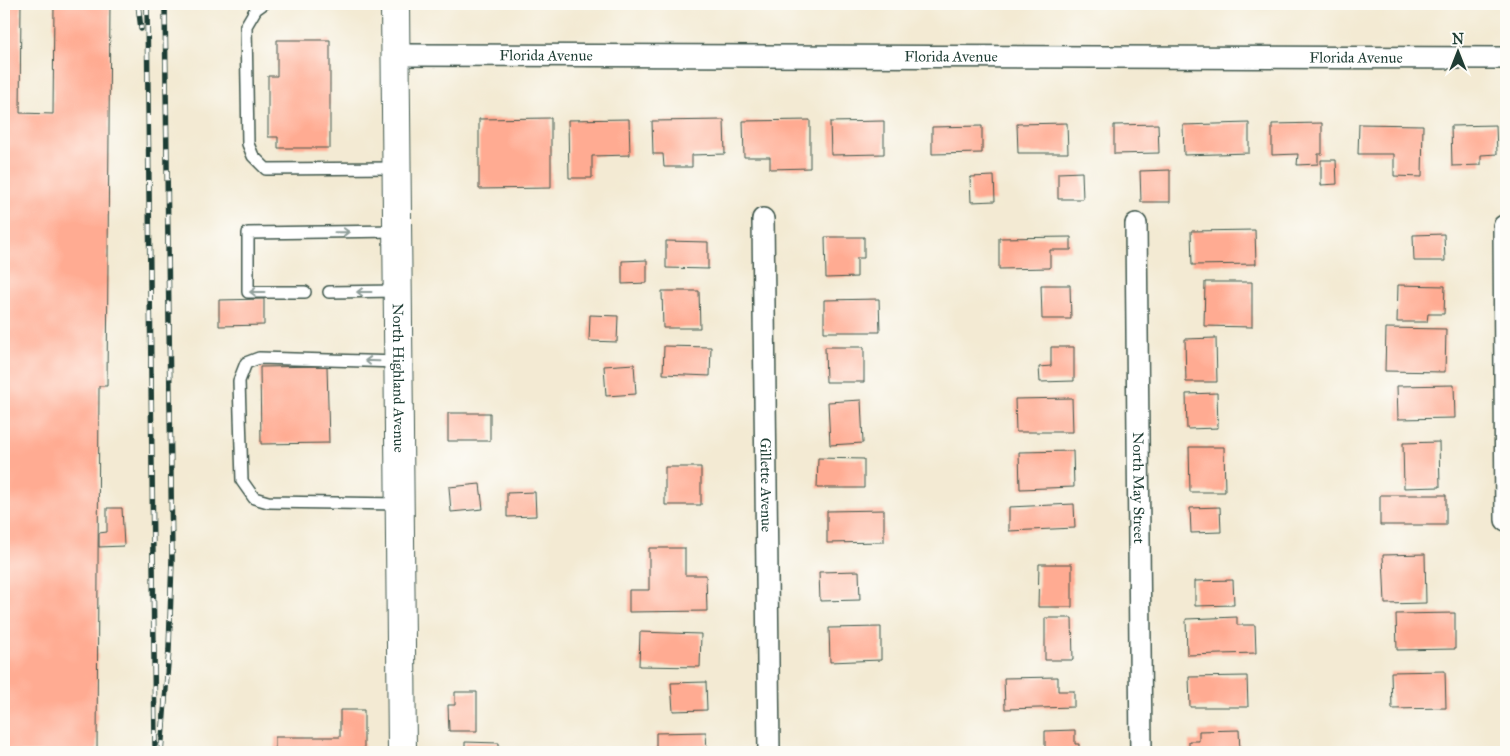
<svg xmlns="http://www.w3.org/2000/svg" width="1510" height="756" font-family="'IM FELL Great Primer',serif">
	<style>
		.building { fill: #ffab92 }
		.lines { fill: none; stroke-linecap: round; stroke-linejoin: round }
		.lane-casing { stroke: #3f574c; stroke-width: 14 }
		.street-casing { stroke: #3f574c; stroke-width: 24 }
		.secondary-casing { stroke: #3f574c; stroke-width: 30 }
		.lane { stroke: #fff; stroke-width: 11 }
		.street { stroke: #fff; stroke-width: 21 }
		.secondary { stroke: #fff; stroke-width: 28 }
		.rail-casing { stroke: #1f3d34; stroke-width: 5.5 }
		.rail { stroke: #fdfcf7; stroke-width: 4; stroke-dasharray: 11; stroke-linecap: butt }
		.oneway { stroke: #8f9e9a }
		.labels { text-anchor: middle; stroke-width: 5; stroke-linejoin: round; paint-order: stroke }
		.street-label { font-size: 15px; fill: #1f3d34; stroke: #fdfcf7 }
	</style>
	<rect width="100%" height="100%" fill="#fdfcf7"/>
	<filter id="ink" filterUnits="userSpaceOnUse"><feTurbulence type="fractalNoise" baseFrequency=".02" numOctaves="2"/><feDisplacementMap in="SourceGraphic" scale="10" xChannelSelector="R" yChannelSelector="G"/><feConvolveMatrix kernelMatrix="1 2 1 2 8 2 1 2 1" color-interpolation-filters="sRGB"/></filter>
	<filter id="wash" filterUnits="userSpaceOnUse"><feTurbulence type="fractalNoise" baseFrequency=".0096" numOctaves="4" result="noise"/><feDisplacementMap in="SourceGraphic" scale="20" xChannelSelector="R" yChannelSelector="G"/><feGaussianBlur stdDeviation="1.12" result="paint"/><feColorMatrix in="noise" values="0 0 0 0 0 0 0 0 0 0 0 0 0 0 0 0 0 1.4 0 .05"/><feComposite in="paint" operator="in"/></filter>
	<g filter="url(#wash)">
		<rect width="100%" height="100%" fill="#f3ead3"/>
		<g id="blocks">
			<!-- building -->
			<path class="building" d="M4,4H21L20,113L53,114L54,4H110L107,386H99L97,752H4Z
				M277,40H330V148H278V137H268V76H277Z
				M551,118V188L479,189V119Z
				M629,119L630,155L592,156V178H569L568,120Z
				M724,120L725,154L692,155V167H664L663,154H653L652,121Z
				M810,120V168L770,169V157H744L743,121Z
				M884,121V154L831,155L830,122Z
				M1067,123L1068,153H1018L1017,124Z
				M1249,123V153L1184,155L1183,125Z
				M1322,123V154H1318V164L1297,165L1298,154L1272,155V124Z
				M1158,124L1159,153L1114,154V125Z
				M1359,124L1423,125L1422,177L1394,176V154H1358Z
				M1496,125L1497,154L1481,155V165L1452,166L1451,126Z
				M982,126V153L932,154V127Z
				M1321,160H1336L1337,184L1321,185Z
				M1170,170V202H1141L1140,171Z
				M1082,172L1083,199H1058V173Z
				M994,176L995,201L971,202L970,177Z
				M1255,230L1256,264L1192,265L1191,231Z
				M1444,234L1445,261H1414L1413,235Z
				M825,237H864V258H857V277L826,278Z
				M1071,237V250H1050V268L999,269V238Z
				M666,241L708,242V269L666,268Z
				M647,260V283L622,284V261Z
				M1205,282H1252V327L1204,326Z
				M1041,285H1070L1071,319H1042Z
				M1398,285L1445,286L1444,314H1428L1427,322H1397Z
				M662,291H699L700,328H663Z
				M264,299V325L219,326V300Z
				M879,299L880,332H824V300Z
				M590,315L618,316L617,342L589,341Z
				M1386,328L1446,329L1445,372L1385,371Z
				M1216,338L1217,382H1186L1185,339Z
				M664,346L711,347L710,376L663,374Z
				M825,347H864V382H826Z
				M1051,347H1074V381L1040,382L1039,367L1051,366Z
				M634,364L636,394L606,396L604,366Z
				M327,366L329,443L261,444L260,367Z
				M1454,385L1455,418L1398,419L1397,386Z
				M1217,393L1218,428L1187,429L1186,394Z
				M1072,398L1073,432H1016L1015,399Z
				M861,400L863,443L830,445L828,402Z
				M448,413H490V441H448Z
				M1439,442L1440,487L1404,488L1403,443Z
				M1189,447H1224L1225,492H1190Z
				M1073,451L1074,487L1020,489L1019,452Z
				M818,458L864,459V488H817Z
				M665,467H701V505H665Z
				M480,484L483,509L451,512L449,487Z
				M535,492L536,516L507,517V493Z
				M1380,495H1446V525H1380Z
				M1074,504L1075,528L1009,531V507Z
				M1220,507L1221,532L1191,533L1190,508Z
				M107,508H122L124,546L99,547V533L107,532Z
				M884,510V542L827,543V511Z
				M649,548H685V575H706L707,611L629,612V590H649Z
				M1425,554L1426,603L1385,604L1383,555Z
				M1039,564H1072V607H1038Z
				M859,571L860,600L820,601L819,572Z
				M1233,580L1234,605L1195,606V581Z
				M1455,613V649L1397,650L1396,614Z
				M1237,617V625H1255L1256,653L1187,655L1186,619Z
				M1045,618H1072L1073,660H1045Z
				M881,627V660L830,662L829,628Z
				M640,632L701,634L700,667L639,666Z
				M1445,671L1446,708L1392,709L1391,672Z
				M1247,676L1248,707H1190L1189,677Z
				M1058,677V691H1074V707L1005,709L1004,678Z
				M706,682L707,710L673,711L671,683Z
				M455,692H477V731H449L448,705H455Z
				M340,710H364V752H275V737H340Z
				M1075,730V744H1079V752H1036V749L1045,748V731Z
				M1239,730L1240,752H1189V741H1199V731Z
				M706,732L707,752H656V733Z
				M465,742L499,743V752H465Z"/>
		</g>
	</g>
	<g filter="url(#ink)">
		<use href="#blocks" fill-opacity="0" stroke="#3f574c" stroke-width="1"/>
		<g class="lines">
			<!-- lane casing -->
			<g class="lane-casing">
				<path id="lane" d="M263,4L256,9L246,26L248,144L253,156L266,169L396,168
					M305,292H248V233L398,231
					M329,292L398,291
					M399,362L259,358L246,363L239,381L242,481L254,498L268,502L400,504"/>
			</g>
			<!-- street casing -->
			<g class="street-casing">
				<g id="street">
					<path id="s1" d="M396,55L1506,58"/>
					<path id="s2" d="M763,219L769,752"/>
					<path id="s3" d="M1136,224L1141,752"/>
					<path d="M1504,226L1506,520"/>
				</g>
			</g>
			<!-- secondary casing -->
			<g class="secondary-casing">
				<g id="secondary">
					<path id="s4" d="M395,4L402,752"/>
				</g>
			</g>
			<!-- lane -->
			<use href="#lane" class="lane"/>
			<!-- street -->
			<use href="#street" class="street"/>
			<!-- secondary -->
			<use href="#secondary" class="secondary"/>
			<!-- rail casing -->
			<g class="rail-casing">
				<path id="rail" d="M138,4L141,29
					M147,4L155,745
					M161,752L169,650L172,559L165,4"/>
			</g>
			<!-- rail -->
			<use href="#rail" class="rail"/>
		</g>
		<!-- one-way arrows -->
		<defs><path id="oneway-shaft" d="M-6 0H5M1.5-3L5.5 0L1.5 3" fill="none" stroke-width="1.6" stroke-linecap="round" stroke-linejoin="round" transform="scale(1.25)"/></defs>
		<g class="oneway">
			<use href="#oneway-shaft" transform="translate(342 232) rotate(-1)"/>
			<use href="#oneway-shaft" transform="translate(257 292) rotate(180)"/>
			<use href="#oneway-shaft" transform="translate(364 292) rotate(180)"/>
			<use href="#oneway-shaft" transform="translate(372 361) rotate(-178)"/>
		</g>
	</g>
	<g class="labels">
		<!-- street labels -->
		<g class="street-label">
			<text dy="5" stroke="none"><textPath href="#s1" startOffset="150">Florida Avenue</textPath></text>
			<text dy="5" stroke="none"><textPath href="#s1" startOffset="555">Florida Avenue</textPath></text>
			<text dy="5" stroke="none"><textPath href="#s1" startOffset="960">Florida Avenue</textPath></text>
			<text dy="5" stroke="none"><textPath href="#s4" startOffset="374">North Highland Avenue</textPath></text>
			<text dy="5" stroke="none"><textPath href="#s2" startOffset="266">Gillette Avenue</textPath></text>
			<text dy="5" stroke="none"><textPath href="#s3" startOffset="264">North May Street</textPath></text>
		</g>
	</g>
	<!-- margin -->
	<rect width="1510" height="756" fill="none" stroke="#fdfcf7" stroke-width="20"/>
	<!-- north arrow -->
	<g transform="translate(1458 52)" stroke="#fdfcf7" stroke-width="4" paint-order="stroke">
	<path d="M0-4L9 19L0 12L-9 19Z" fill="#1f3d34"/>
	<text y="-8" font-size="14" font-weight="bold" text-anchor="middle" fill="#1f3d34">N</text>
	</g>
</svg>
